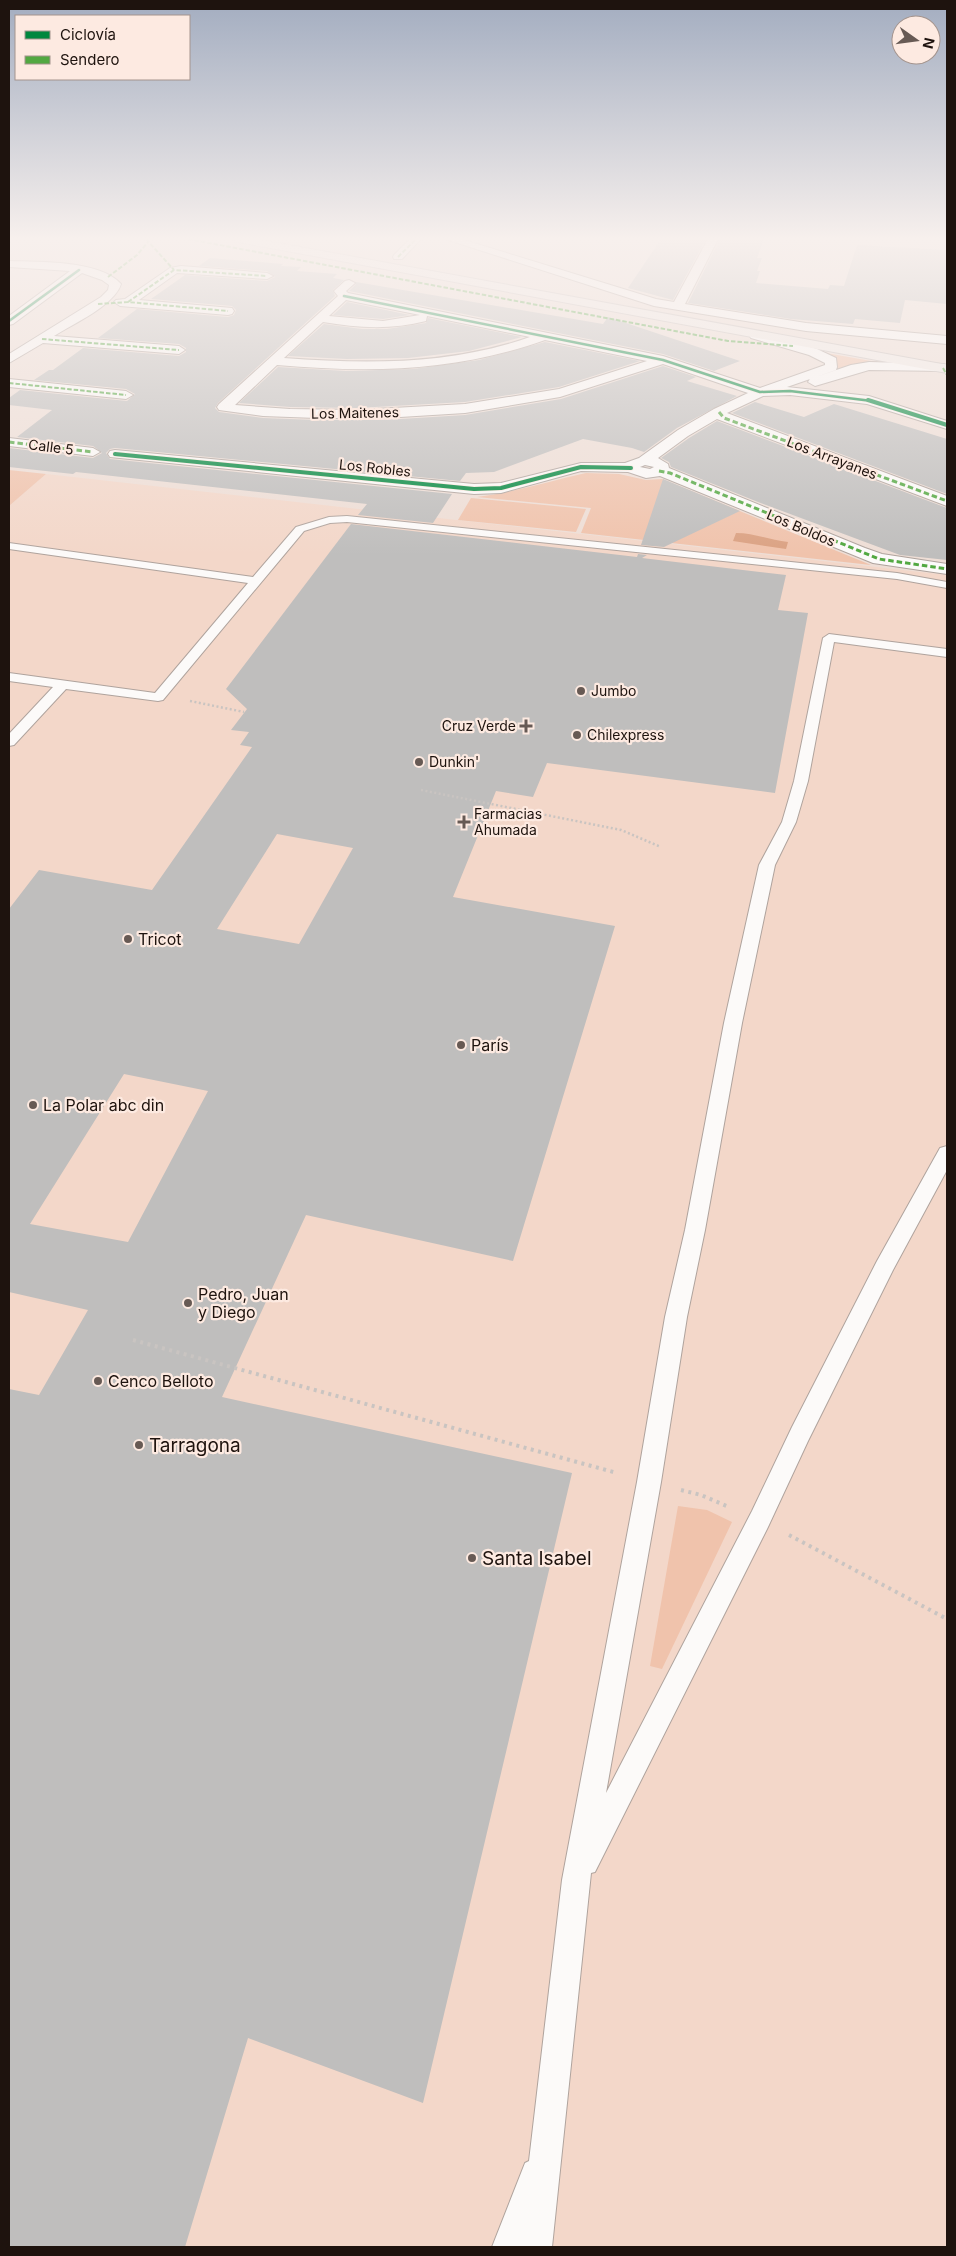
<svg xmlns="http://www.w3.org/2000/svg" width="956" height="2256" font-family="Inter,sans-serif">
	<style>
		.built { fill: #f3d7c9 }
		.green { fill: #f0c3ac }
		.water { fill: #dba283 }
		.building { fill: #bfbebd; fill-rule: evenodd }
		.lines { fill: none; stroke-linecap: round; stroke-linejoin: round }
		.service-casing { stroke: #afa39d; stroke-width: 2 }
		.minor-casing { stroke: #afa39d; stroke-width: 2 }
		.primary-casing { stroke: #c7bfbc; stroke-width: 2 }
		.path-far1 { stroke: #c9c4c1; stroke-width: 2.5; stroke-dasharray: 2 2.5; stroke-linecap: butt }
		.path { stroke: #c9c4c1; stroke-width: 4; stroke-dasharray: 3 4.5; stroke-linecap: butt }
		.service { fill: #fcfaf9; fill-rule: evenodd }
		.minor { fill: #fcfaf9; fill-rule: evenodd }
		.primary { fill: #f2ebe7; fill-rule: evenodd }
		.quiet-far1 { stroke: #52a841; stroke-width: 2; stroke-dasharray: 4.5 2; stroke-linecap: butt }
		.quiet { stroke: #52a841; stroke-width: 3; stroke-dasharray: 5.5 3; stroke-linecap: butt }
		.cycleway-far1-casing { stroke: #fdeae1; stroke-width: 4 }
		.cycleway-casing { stroke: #fdeae1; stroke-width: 5.5 }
		.cycleway-far1 { stroke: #00873e; stroke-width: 2.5 }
		.cycleway { stroke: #00873e; stroke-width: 4 }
		.poi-dot { fill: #675a54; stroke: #fdeae1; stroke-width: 2 }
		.labels { text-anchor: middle; stroke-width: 4.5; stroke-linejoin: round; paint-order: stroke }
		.far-street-label { font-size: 14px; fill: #1e130e; stroke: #fdeae1 }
		.far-poi-label { font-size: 14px; fill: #1e130e; stroke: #fdeae1; text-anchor: start }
		.poi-label { font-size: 16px; fill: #1e130e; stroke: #fdeae1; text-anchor: start }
		.near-poi-label { font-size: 19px; fill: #1e130e; stroke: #fdeae1; text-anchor: start }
	</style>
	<rect width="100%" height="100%" fill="#eeded6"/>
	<!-- built -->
	<path class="built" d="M46,474L947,575V2247H9V506Z"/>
	<!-- green -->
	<path class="green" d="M820,352L877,362L836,371L837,364L834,359Z
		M9,470L46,474L9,506Z
		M586,473L619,474L646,480L662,479L871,565L581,533L591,508L477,497C515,492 550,481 586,473Z
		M471,498L586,509L576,532L458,520Z
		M678,1506L707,1510L732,1522L662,1669L650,1666Z"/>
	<!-- water -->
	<path class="water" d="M736,533C754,533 770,540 788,542L786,549L733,541Z"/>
	<!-- building -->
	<path class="building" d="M661,239H706L673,300L628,288Z
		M720,239H764L757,258H762L757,271H760L756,283L828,289L830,285L844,286L857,245L947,250V304L905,300L900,323L855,319L853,324L791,319L688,303Z
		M210,258L283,264L281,266L301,267L297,271L337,274L333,278L344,280L333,290L335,296L218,403L215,408L219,412L263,418L317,420H384L465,415L561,399L663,366L696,377L687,381L737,396L677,428L644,452L632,448L583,439L494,472L466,473L460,481L115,448L110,449L106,453L110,459L452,494L433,523L358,515L367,504L76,472L73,474L9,467V448L93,458L102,453L93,446L17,437L52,410L9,405V398L20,390L127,401L135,394L126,389L34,380L49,370H53L83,348L179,356L186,352V348L179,344L98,338L137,309L228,317L234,315L236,310L232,306L151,299L185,275L267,281L275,277L267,271L199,266Z
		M356,282L603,324L608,317L740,361L714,371L663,354L349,291L356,284Z
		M347,302L410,315L383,319L333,315Z
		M428,318L522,337L469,351L408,358L347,359L288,356L324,324L362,329H387L426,323Z
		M545,342L640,361L559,387L465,402L357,408L290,407L239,403L278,367L346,371L413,369L479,360Z
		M755,402L804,417L834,404L947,439V494L732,413Z
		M717,421L947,508V560L900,555L758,502L671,467L669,462L661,458L689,438Z
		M663,479L740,511L664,547L641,545Z
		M351,524L637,557L638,554L647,555L642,558L786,575L778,610L808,613L775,793L547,763L533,797L496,791L453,897L615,926L513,1261L306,1215L222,1397L572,1473L423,2103L248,2038L185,2247H9V1389L39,1395L88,1310L9,1292V909L39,870L152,890L252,747L240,745L249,732L231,730L247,709L226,689ZM277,834L353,848L299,944L217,929ZM124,1074L208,1091L128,1242L30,1224Z"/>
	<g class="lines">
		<!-- service casing -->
		<g class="service-casing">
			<path id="service" d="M347,516L897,573L947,582V588L897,579L347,522L330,523L304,531L163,700L158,701L66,689L14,745L9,746V734L53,687L9,681V673L155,693L248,583L9,549V543L253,577L296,527L329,517Z
				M829,634L947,649V657L834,642L808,781L796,822L775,865L742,1023L705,1230L687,1317L661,1482L606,1793L752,1511L792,1427L877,1261L940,1148L947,1146V1170L893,1270L808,1441L768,1527L595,1872L591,1873L552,2247H492L525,2163L529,2161L562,1880L637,1482L665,1317L685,1230L724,1023L759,865L782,822L794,781L823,638Z"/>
		</g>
		<!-- minor casing -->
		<g class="minor-casing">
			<path id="minor" d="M410,239H421L402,259H394L393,257L394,255Z
				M445,239H461L656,299L674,302L708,239H718L685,304L806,323L947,336V344L806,331L654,306Z
				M9,261C39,262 100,260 121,284C115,305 73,324 54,336L179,346L185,350L179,354L43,343L9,363V354L101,297L108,290L109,285L102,280L82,273L13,324L9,325V316L70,271L9,267Z
				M181,266L267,273L273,276L267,279L177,273L139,300L232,308L234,311L232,314L228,315L120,306L114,302L116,300L125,299L170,268Z
				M349,280L355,283L346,291L348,293L663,356L760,388L825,365V363L809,355L751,338L749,335L751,332H759L817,349L836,358L837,367L836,370L787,387L869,396L947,421V429L867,404L790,395L763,396L727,413L947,496V506L717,419L688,436L658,458L668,464L669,468L865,548L882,554L947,564V574L873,563L660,476L646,478L628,472L581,471L501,493L474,494L110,457L108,454L110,451L115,450L474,484L501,483L581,463H625L639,458L678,430L714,409L748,393L663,364L560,397L465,413L384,418H317L263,416L219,410L217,407L219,404L338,296L334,291L345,281ZM346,300L420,315L383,321L329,316ZM427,316L530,337C450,365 368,364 284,358L323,322C358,328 391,330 426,321ZM545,340L647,361L559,389L465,404L357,410L290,409L235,405L277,365C371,373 455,372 545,340ZM645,465L654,467L650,469L640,467Z
				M869,362L943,364L947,365V371L869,370L815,386L808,382L810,379L851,365Z
				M9,379L126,391L133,395L126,399L9,387Z
				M9,438L93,448L100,452L93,456L9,446Z"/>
		</g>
		<!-- primary casing -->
		<g class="primary-casing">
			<path id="primary" d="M233,239H256L947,365V373L238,242Z"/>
		</g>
		<!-- path-far1 -->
		<path class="path-far1" d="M190,701L244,712
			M421,790L621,830L661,847"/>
		<!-- path -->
		<path class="path" d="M133,1340L617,1473
			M681,1490L701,1495L729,1507
			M789,1535L947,1619"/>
		<!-- service -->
		<use href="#service" class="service"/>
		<!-- minor -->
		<use href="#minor" class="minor"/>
		<!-- primary -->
		<use href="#primary" class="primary"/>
		<!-- quiet-far1 -->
		<path class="quiet-far1" d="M146,239L174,270
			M188,239L728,341L793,346
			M398,257L416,239
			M108,277L137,255L148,242
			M128,302L174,270L267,276
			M98,304L128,302L228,311
			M42,339L179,350
			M943,368L947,375
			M9,383L126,395"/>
		<!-- quiet -->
		<path class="quiet" d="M719,412L724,418L947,501
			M9,442L93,452
			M659,471L670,473L879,559L947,569"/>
		<!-- cycleway-far1 casing -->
		<g class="cycleway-far1-casing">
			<path id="cycleway-far1" d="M344,296L663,360L760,392L790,391L872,401
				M9,321L79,270"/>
		</g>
		<!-- cycleway casing -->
		<g class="cycleway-casing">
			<path id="cycleway" d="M868,400L947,425
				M115,454L474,489L501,488L581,467L631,468"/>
		</g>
		<!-- cycleway-far1 -->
		<use href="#cycleway-far1" class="cycleway-far1"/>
		<!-- cycleway -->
		<use href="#cycleway" class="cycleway"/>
	</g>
	<!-- sky -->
	<linearGradient id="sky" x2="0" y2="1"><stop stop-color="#a3adc0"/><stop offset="0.43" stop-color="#f7f0ed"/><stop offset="1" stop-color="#f7f0ed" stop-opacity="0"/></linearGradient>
	<rect width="956" height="555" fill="url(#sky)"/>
	<!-- markers -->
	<g class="poi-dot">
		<circle cx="581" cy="691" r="5"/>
		<path d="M523.5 718.5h5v5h5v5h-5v5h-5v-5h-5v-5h5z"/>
		<circle cx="577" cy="735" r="5"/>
		<circle cx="419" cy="762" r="5"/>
		<path d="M461.5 814.5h5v5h5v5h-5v5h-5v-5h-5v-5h5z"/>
		<circle cx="128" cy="939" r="5"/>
		<circle cx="461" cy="1045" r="5"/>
		<circle cx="33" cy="1105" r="5"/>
		<circle cx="188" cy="1303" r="5"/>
		<circle cx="98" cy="1381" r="5"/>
		<circle cx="139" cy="1445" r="5"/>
		<circle cx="472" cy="1558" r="5"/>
	</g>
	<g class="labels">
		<!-- far-street labels -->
		<g class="far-street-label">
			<text transform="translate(355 413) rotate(-1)" y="5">Los Maitenes</text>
			<text transform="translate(51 447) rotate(7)" y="5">Calle 5</text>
			<text transform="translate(832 458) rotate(21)" y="5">Los Arrayanes</text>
			<text transform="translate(375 468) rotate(6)" y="5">Los Robles</text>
			<text transform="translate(801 528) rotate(23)" y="5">Los Boldos</text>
		</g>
		<!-- far-poi labels -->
		<g class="far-poi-label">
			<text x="591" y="696">Jumbo</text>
			<text x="516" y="731" text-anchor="end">Cruz Verde</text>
			<text x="587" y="740">Chilexpress</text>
			<text x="429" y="767">Dunkin'</text>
			<text x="474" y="819">Farmacias<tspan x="474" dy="16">Ahumada</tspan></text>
		</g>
		<!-- poi labels -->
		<g class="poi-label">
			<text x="138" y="945">Tricot</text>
			<text x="471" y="1051">París</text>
			<text x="43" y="1111">La Polar abc din</text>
			<text x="198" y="1300">Pedro, Juan<tspan x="198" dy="18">y Diego</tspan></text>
			<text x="108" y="1387">Cenco Belloto</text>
		</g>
		<!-- near-poi labels -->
		<g class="near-poi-label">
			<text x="149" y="1452">Tarragona</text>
			<text x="482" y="1565">Santa Isabel</text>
		</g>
	</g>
	<!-- border -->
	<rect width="956" height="2256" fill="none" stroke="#1e130e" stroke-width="20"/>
	<!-- legend -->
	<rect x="15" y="15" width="175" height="65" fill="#fdeae1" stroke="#a4948d"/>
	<rect x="25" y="31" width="25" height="8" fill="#00873e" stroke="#a4948d"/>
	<text x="60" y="40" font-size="15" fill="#1e130e">Ciclovía</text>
	<rect x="25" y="56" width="25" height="8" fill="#52a841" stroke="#a4948d"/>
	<text x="60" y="65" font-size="15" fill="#1e130e">Sendero</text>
	<!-- north arrow -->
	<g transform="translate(916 40) rotate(104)"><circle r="24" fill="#fdeae1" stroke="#a4948d"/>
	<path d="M0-4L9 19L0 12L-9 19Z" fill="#675a54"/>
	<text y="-8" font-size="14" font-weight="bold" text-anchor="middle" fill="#1e130e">N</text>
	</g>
</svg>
